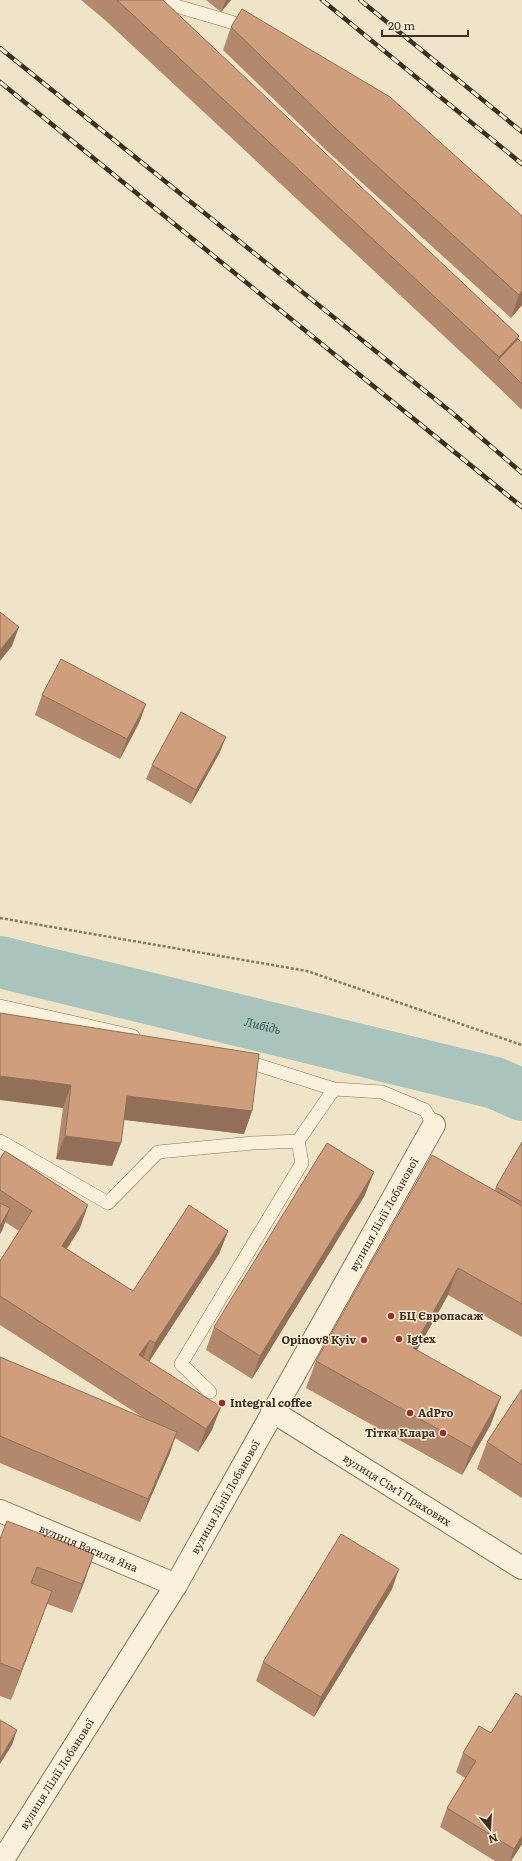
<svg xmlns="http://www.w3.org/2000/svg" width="522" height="1861" font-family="Literata,serif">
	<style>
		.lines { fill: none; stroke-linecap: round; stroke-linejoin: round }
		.river { stroke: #a9c4bc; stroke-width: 52 }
		.service-casing { stroke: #8d765c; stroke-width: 14 }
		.minor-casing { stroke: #8d765c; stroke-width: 24 }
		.path { stroke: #8d765c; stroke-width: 2.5; stroke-dasharray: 3 2; stroke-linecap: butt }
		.service { stroke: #faf1dc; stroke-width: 13 }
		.minor { stroke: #faf1dc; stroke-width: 22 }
		.rail-casing { stroke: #3d2e20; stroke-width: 4.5 }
		.rail { stroke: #f7eed8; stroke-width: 3; stroke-dasharray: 9; stroke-linecap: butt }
		.wall { fill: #b2896c }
		.shaded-wall { fill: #916f58 }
		.building { fill: #cf9f7d; stroke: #916f58 }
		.poi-dot { fill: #9e2a2b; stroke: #f7eed8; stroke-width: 1.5 }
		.labels { text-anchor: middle; stroke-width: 3; stroke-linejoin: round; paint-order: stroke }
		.street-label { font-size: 11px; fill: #3d2e20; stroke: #f7eed8 }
		.poi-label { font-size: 11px; font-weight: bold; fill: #3d2e20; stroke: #f7eed8; text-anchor: start }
		.water-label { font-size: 12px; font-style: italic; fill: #2f5d5a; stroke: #f7eed8 }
	</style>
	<rect width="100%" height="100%" fill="#f0e4c8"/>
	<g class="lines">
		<!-- river -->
		<path class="river" id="s1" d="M0,962L495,1083L522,1095"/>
		<!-- service casing -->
		<g class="service-casing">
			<path id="service" d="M156,0L231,22L250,30
				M0,1006L133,1036
				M242,1060L334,1089L382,1092L425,1110L434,1125
				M0,1141L108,1203L158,1152L253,1143L298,1141L302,1163L181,1364L210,1392
				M298,1141L334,1089"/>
		</g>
		<!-- minor casing -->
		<g class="minor-casing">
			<g id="minor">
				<path d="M272,1411L522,1568"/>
				<path id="s2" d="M0,1511L176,1585"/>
				<path id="s3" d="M2,1861L176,1585L434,1125"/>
			</g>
		</g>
		<!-- path -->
		<path class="path" d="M0,918L307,971L522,1045"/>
		<!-- service -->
		<use href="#service" class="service"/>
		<!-- minor -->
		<use href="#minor" class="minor"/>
		<!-- rail casing -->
		<g class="rail-casing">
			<path id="rail" d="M322,0L522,164
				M360,0L522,132
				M0,48L456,416L522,473
				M0,82L522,507"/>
		</g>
		<!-- rail -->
		<use href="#rail" class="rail"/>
	</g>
	<!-- wall -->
	<path class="wall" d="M81,0H163L522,343V410L491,380L105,20Z
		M206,0H231L221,12Z
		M231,27L522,216V305L511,318L327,151L223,50Z
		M42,695L146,704L139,723L120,759L35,715Z
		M220,752L191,804L146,779L152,765Z
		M0,1013L252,1111L244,1134L124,1120L121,1143L112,1166L56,1159L63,1108Z
		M522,1142V1337L448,1295L417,1350L491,1424L462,1475L306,1388L316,1361L495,1190L496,1187Z
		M0,1159L80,1228L67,1249L133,1291L228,1231L219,1254L149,1362L212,1430L198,1452L175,1438L169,1455L140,1522L0,1463V1357L147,1420L0,1325V1261L19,1231L5,1222L0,1234Z
		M365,1195L252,1379L206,1350L214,1327Z
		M522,1389V1498L477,1469L487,1442Z
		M0,1539L94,1554L72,1613L47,1604L11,1700L0,1696Z
		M392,1589L314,1717L256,1681L263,1662Z
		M522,1697V1844L511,1861H495L440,1827L447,1808L465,1778L456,1772L463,1753L491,1733Z"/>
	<!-- shaded-wall -->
	<path class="shaded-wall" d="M226,0H231L221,12Z
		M522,291V305L511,318L519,295Z
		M519,336L511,359L498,360L499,357Z
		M19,627L12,646L0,661V650Z
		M146,704L139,723L120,759L127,739Z
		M226,737L220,752L191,804L196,790Z
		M0,1076L71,1085L63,1108L0,1100Z
		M127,1096L252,1111L244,1134L118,1119Z
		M65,1136L121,1143L112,1166L56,1159Z
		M374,1172L365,1195L252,1379L260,1356Z
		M88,1205L80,1228L53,1269L62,1246Z
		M10,1208L2,1231L0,1234V1226Z
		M228,1231L219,1254L146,1366L155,1343Z
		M458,1268L448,1295L403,1375L413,1348Z
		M150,1340L141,1363L139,1355Z
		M501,1397L491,1424L462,1475L472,1448Z
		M221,1407L212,1430L198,1452L206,1429Z
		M177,1432L169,1455L140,1522L148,1499Z
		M94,1554L84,1583L72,1613L82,1584Z
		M399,1569L392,1589L314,1717L321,1697Z
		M52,1591L41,1620L11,1700L21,1671Z
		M17,1730L12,1745L0,1764V1759Z
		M522,1836V1844L511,1861H510L514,1849Z"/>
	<!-- building -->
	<path class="building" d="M117,0H163L519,336L499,357Z
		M242,9L390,97L522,216V291L519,295L335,128L231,27Z
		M518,339L522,343V384L498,360Z
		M0,612L19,627L0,650Z
		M61,659L146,704L127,739L42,695Z
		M181,712L226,737L196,790L152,765Z
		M0,1013L259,1054L252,1111L127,1096L121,1143L65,1136L71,1085L0,1076Z
		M522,1142V1202L496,1187Z
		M327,1143L374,1172L260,1356L214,1327Z
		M5,1151L88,1205L62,1246L133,1291L189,1205L228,1231L155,1343L150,1340L139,1355L221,1407L206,1429L0,1296V1261L32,1211L0,1190V1159Z
		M432,1155L522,1206V1304L458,1268L413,1348L501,1397L472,1448L316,1361Z
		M0,1203L10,1208L0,1226Z
		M0,1357L177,1432L148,1499L0,1436Z
		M522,1389V1465L487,1442Z
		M7,1521L94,1554L82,1584L37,1567L31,1583L52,1591L21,1671L0,1663V1539Z
		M341,1534L399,1569L321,1697L263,1662Z
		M516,1693L522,1697V1836L514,1849L447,1808L476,1761L463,1753L479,1726L491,1733Z
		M0,1720L17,1730L0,1759Z"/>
	<!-- markers -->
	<g class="poi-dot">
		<circle cx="391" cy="1316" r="4"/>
		<circle cx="399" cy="1339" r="4"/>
		<circle cx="364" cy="1340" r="4"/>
		<circle cx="222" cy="1403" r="4"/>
		<circle cx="410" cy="1413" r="4"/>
		<circle cx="443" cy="1433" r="4"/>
	</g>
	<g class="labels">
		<!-- street labels -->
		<g class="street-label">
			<text dy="4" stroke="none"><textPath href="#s3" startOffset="751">вулиця Лілії Лобанової</textPath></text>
			<text transform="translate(397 1490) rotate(32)" y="4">вулиця Сімʼї Прахових</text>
			<text dy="4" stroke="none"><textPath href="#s3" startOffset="427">вулиця Лілії Лобанової</textPath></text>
			<text dy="4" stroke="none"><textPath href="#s2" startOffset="96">вулиця Василя Яна</textPath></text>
			<text dy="4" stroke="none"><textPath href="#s3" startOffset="103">вулиця Лілії Лобанової</textPath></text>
		</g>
		<!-- poi labels -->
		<g class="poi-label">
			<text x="399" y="1320">БЦ Європасаж</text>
			<text x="407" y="1343">Igtex</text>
			<text x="356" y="1344" text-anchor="end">Opinov8 Kyiv</text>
			<text x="230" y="1407">Integral coffee</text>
			<text x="418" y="1417">AdPro</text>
			<text x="435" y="1437" text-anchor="end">Тітка Клара</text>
		</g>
		<!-- water labels -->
		<g class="water-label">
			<text dy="4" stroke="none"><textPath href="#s1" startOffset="270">Либідь</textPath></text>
		</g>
	</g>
	<!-- north arrow -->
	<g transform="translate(490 1829) rotate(162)" stroke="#f7eed8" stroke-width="3" paint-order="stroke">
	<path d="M0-3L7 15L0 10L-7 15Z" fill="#3d2e20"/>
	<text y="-6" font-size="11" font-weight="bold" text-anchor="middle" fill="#3d2e20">N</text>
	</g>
	<!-- scale -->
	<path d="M382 30v6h86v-6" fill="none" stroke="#3d2e20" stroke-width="2"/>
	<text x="388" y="30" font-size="12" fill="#3d2e20" stroke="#f7eed8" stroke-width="3" paint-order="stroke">20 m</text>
</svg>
